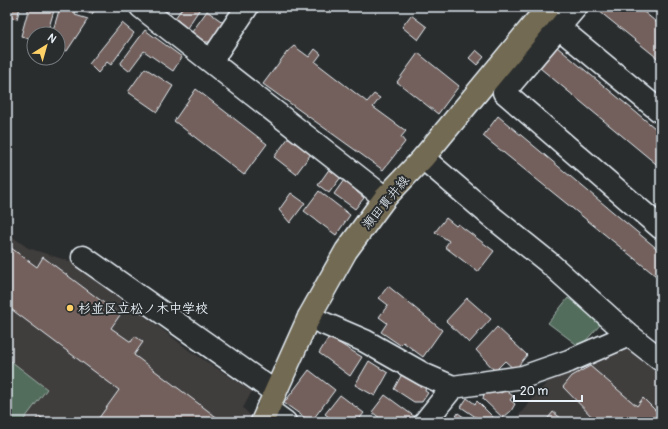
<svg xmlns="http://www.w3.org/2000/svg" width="668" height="429" font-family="Pangolin,'Klee One',sans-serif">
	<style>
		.built { fill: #403d3c }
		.green { fill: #536d5b; stroke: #9eafaa }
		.building { fill: #73615b; stroke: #e8f1f8 }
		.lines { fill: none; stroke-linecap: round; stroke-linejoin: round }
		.minor-casing { stroke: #e8f1f8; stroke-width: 25 }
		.major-casing { stroke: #e8f1f8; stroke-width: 25 }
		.minor { stroke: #2a2d2e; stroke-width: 22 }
		.major { stroke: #736b52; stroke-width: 22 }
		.poi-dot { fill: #ffd166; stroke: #2a2d2e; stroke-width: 1.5 }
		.labels { text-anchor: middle; stroke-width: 4; stroke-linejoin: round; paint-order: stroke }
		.street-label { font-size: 13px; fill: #e8f1f8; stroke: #2a2d2e }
		.poi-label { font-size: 13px; font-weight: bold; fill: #e8f1f8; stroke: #2a2d2e; text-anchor: start }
	</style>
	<rect width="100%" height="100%" fill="#2a2d2e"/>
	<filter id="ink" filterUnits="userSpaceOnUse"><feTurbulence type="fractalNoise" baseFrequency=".025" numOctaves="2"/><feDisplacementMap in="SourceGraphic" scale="8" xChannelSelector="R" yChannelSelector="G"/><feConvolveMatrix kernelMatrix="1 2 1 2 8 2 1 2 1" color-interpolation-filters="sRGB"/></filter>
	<g filter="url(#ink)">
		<!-- built -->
		<path class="built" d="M7,233L28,248L78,264L190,351L252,391L243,408L252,417L250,422H7Z
			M630,347L661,372V422H513L557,371Z"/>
		<!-- green -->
		<path class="green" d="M568,298L602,323L580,347L548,323Z
			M7,358L47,389L22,422H7Z"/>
		<!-- building -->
		<path class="building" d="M7,7H20L17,19L7,17Z
			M29,7H55L47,34H34V41L21,36Z
			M60,7H76L75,15L88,19L67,51L63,50L64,42L58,40V34H52Z
			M82,7H97L92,14L81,11Z
			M183,7H201L187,28L175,18Z
			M594,7H638L661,26V61Z
			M207,11L224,23L210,42H205L192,32Z
			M411,15L427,27L418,40L402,27Z
			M122,23L134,33L111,65L107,62L98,73L89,64Z
			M145,30L182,57L173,71L144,51L129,71L120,64Z
			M294,46L309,57L315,49L321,54L315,62L367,102L374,94L380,98L373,107L406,131L401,137L405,142L383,170L263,84L287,52Z
			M557,47L661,133V168L540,68Z
			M476,50L484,57L477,65L469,58Z
			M418,53L459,86L438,114L397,82Z
			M145,68L173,86L157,112L128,92Z
			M196,89L267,144L244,175L174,121Z
			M498,116L661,252V280L483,136Z
			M289,137L311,154L296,174L274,157Z
			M330,168L341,177L329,193L318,185Z
			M346,177L360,186L356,191L364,198L355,209L334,194Z
			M319,191L350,215L336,235L304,211Z
			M291,193L305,203L290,223L279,210Z
			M446,218L456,226L458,224L494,251L478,272L445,247L449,241L435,232Z
			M7,245L37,267L43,257L120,315L111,328L131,342L135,336L143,342L134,355L223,422H96L119,390L7,306Z
			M388,286L442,330L423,357L403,342L400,345L381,332L387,323L379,317L388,305L379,298Z
			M467,298L491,319L469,343L446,321Z
			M497,327L527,355L515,370L505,361L495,371L476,350Z
			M329,337L362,357L350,376L319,353Z
			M369,361L388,373L375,396L355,385Z
			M590,366L637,406L643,398L661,416V422H597L563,387L572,376Z
			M309,370L335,390L311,422L284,403Z
			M402,374L426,386L425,391L428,393L422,402H414L394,389Z
			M505,390L513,396L510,400L515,404L511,411L503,418L483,399L484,393L498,391L501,393Z
			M340,395L364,413L357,422H335L325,414Z
			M385,395L415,417L411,422H385L372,412Z
			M467,398L475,404L477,401L495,419L493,422H483L461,407Z
			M553,412L566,422H545Z
			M458,413L471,422H454L455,418Z
			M39,416L47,422H34Z"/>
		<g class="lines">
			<!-- minor casing -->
			<g class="minor-casing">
				<path id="minor" d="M141,7L385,198
					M576,7L504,92L661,228
					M558,27L661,112
					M211,61L247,7
					M423,158L492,217L548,262L629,335L661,360
					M83,257L275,392
					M309,317L365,341L425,375L453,387L523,377L569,361L629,335
					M267,409L285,422
					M425,422L453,387"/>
			</g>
			<!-- major casing -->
			<g class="major-casing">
				<path id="major" d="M262,422L309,317L346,251L385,198L423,158L548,7"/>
			</g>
			<!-- minor -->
			<use href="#minor" class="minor"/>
			<!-- major -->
			<use href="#major" class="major"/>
		</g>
	</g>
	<!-- markers -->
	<circle class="poi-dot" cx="70" cy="308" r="4"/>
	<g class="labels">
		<!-- street labels -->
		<g class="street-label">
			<text transform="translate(385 202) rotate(-50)" y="5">瀬田貫井線</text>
		</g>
		<!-- poi labels -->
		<g class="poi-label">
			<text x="78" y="313">杉並区立松ノ木中学校</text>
		</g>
	</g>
	<!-- margin -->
	<rect width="668" height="429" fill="none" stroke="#2a2d2e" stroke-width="24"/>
	<rect x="12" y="12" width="644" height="405" fill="none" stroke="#e8f1f8" stroke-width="1.5" filter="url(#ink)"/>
	<!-- north arrow -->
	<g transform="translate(46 46) rotate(37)"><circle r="19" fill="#2a2d2e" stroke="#767b7f"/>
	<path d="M0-3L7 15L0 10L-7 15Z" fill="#ffd166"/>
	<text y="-6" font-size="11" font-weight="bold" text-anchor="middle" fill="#e8f1f8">N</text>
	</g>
	<!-- scale -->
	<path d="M514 395v6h68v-6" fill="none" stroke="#e8f1f8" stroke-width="2"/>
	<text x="520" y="395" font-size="12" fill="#e8f1f8" stroke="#2a2d2e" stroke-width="3" paint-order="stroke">20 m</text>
</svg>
